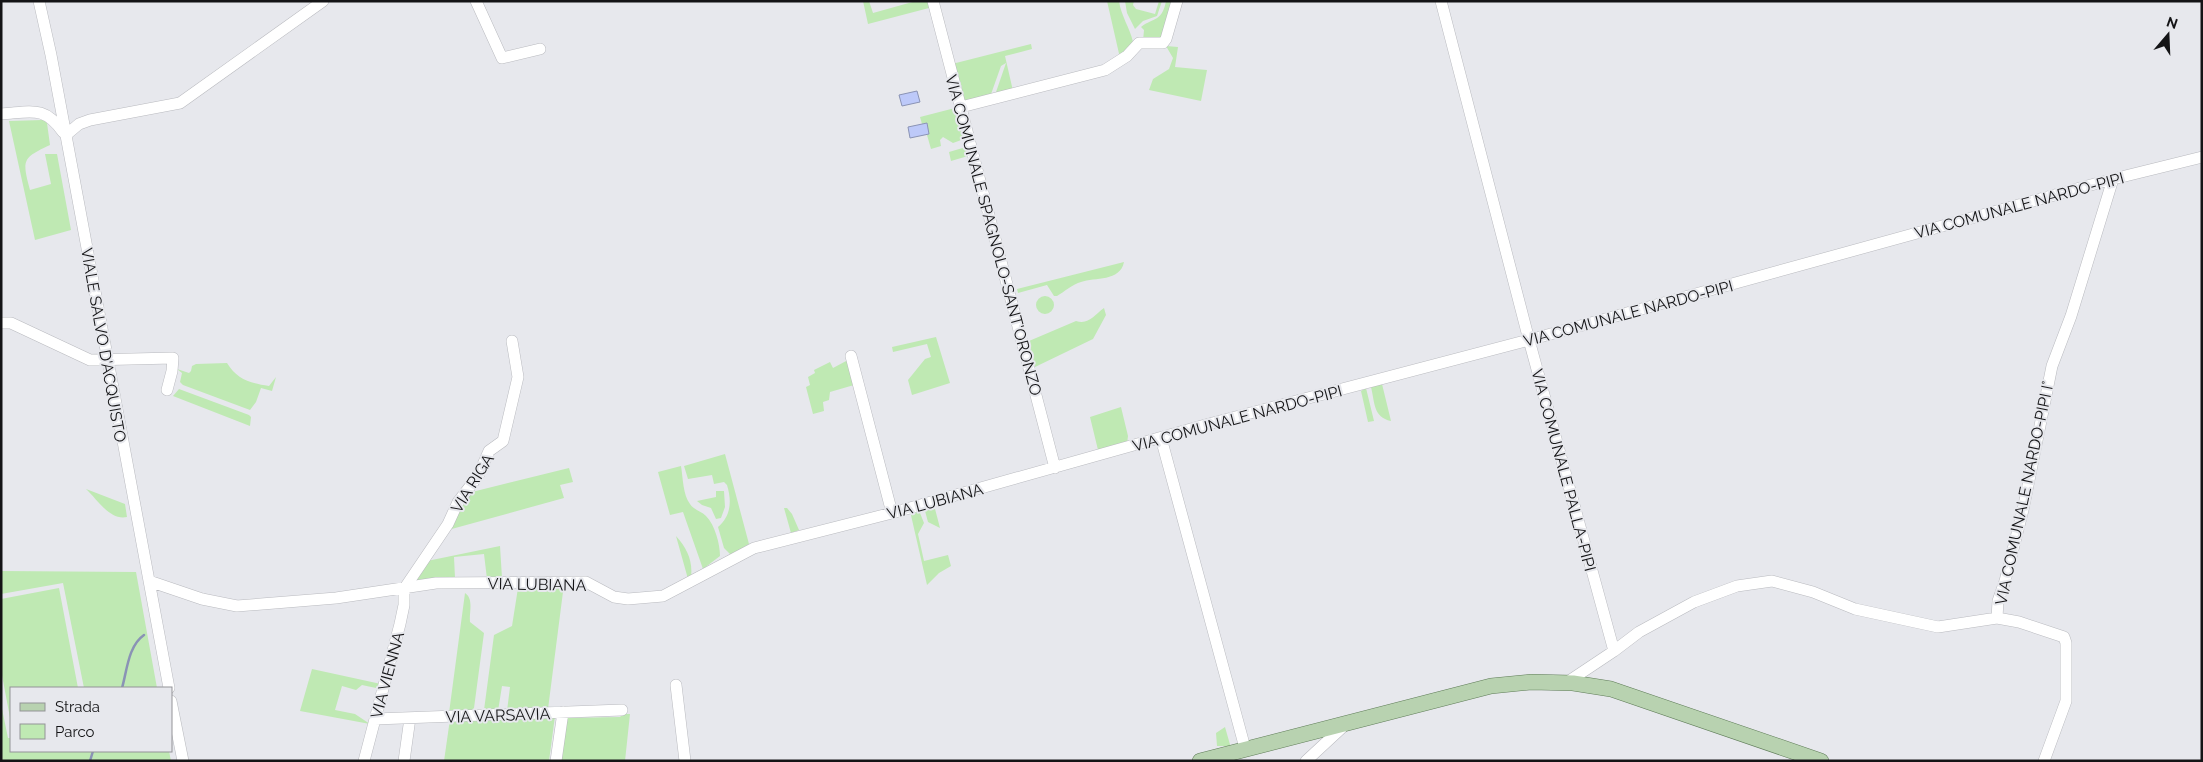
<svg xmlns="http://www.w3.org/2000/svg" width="2203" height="762" font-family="Raleway,sans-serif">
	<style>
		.green { fill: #bfe9b3 }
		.water { fill: #bdc9f9; stroke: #8a93b5 }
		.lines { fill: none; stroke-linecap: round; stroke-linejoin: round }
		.stream { stroke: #8a93b5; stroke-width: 2.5 }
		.minor-casing { stroke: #b9babf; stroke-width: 12 }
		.major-casing { stroke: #5f7c58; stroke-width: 16 }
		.minor { stroke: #fff; stroke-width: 11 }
		.major { stroke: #b8d2b0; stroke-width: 15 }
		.labels { text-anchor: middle; stroke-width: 4; stroke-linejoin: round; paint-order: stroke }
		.street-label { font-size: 16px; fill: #141416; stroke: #e7e8ed }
	</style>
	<rect width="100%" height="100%" fill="#e7e8ed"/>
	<!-- green -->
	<path class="green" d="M863,1H869L873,13L916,1H928L929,8L868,24Z
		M1107,1H1119C1121,16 1130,28 1133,42L1120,58Z
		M1125,1H1134L1133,5L1136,9L1155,14L1159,1H1162L1157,16L1143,21L1135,29L1127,13Z
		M1166,1H1176L1165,37L1143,41L1144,30L1141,27C1154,17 1162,22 1166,1Z
		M1031,44L1032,49L1005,56L1013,91L995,95L1006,63L1001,66L990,97L963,103L952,64Z
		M1166,46L1178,47L1175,67L1207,70L1201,101L1149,90L1153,79L1169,69L1173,58Z
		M955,108L964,139L953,143L943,137L940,140L941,146L931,149L927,135L929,134L927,123L922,124L920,117Z
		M43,120L47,123L50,145C22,158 22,160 30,190L51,184L45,154H57L71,230L35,240L9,121Z
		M966,147L968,156L951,161L949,152Z
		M1124,262C1120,282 1095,277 1081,282C1073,284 1064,292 1057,296H1054L1047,285L1018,293L1017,289Z
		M1036 305a9 9 0 1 1 18 0a9 9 0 1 1-18 0Z
		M1104,308L1106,315L1093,339L1035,367L1029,341L1076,321C1089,325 1094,315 1104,308Z
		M936,337L950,383L912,395L908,380L925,359L931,357L927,344L893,352L892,347Z
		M848,360L854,385L830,392L829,400L823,402L824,411L813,414L806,387L810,385L808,377L815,373L814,370L830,362L833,368Z
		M227,363C237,379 249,383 269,386L276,377L272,391L261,388L256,402L250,410L183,385L180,382L182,373L177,369L189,373L191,371L192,366L196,364Z
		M1382,384L1391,421C1373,417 1375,403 1371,387Z
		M1366,388L1374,421L1368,422L1361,391Z
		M179,389L249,415L251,417L250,426L173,396Z
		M1121,407L1128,436L1127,444L1098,450L1090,417Z
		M725,454L749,544L731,555L724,548L718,527C731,516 732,501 727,485L724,482L714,484L712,475L688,479L684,466Z
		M681,466C683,478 683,495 690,504C694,510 701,511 706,516C715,525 720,544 720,556L703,569L683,512L670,515L658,472Z
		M569,468L573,482L560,485L564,498L448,530L468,493Z
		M86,489L125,504L127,517C110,521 97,499 86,489Z
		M716,491H724L725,507L721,518L716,519L711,508L702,505L697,501L716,497Z
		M934,505L940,528L928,522L925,511L928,507Z
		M784,508H787L792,514L799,530L791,533Z
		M916,510L920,513L924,523L918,534L924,561L948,555L951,566L939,573L927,585L910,511Z
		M676,536C687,548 693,561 691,577L688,579Z
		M500,546L502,578L487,579L484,554L454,557L455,578L411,583L427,561Z
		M1,571L136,572L157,688H84L63,583L1,594Z
		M564,584L548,709L507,711L510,687L502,686L498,711L484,710L494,635L512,626L518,588Z
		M59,588L78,688H11V723L1,670V599Z
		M465,593C474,599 469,612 470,622L484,633L474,708L473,711L449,713Z
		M312,669L381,684L376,688L362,685L356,690L342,686L335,710L355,714L370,724L300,711Z
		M1,704L8,738H11V751H169L171,761H1Z
		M623,714H630L625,761H560L566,718L620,717Z
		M555,716L549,761H444L450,719Z
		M1225,727L1231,748L1226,746H1217L1216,733Z"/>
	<!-- water -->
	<path class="water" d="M917,91L920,102L902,106L899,95Z
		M927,123L929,134L910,138L908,127Z"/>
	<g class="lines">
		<!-- stream -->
		<path class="stream" d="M122,688C127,671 128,646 144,635
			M90,761L93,751"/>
		<!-- minor casing -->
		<g class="minor-casing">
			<path id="minor" d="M39,1L51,55L169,688
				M476,1L502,58L540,49
				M933,1L1055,468
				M1441,1L1529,340L1614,651L1566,683
				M961,107L1105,70L1127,56L1139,43H1163L1166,39L1177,1
				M1,114C31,112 44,105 63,132
				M66,135L79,124L90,120L180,103L323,1
				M1,323H11L90,360L173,358L172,371L167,390
				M851,356L892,513
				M1161,438L1245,748
				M149,581L202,599L237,606L336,598L436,583L586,582L614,597L628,599L663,596L754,548L892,513L1205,425L1529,340L2109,180L2202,157
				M1997,618L2019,622L2064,637L2066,643V701L2044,761
				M1614,651L1639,632L1694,602L1737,586L1772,581L1813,592L1855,609L1938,627L1997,618L1998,601L2005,581L2023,510L2052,366L2071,316L2113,179
				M676,685L685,761
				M171,701L183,761
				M375,719L622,710
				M364,761L400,624L404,605V589L448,524L458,502L478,476L489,451L503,441L518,377L512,341
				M404,761L410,718
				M556,761L563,712
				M1306,761L1347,723"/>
		</g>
		<!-- major casing -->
		<g class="major-casing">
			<path id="major" d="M1200,761L1491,686L1531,682L1573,683L1611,689L1821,761"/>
		</g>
		<!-- minor -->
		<use href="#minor" class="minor"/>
		<!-- major -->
		<use href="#major" class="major"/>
	</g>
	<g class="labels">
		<!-- street labels -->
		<g class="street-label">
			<text transform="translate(2019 205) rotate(-15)" y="6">VIA COMUNALE NARDO-PIPI</text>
			<text transform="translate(994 235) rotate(75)" y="6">VIA COMUNALE SPAGNOLO-SANT'ORONZO</text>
			<text transform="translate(1628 313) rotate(-15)" y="6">VIA COMUNALE NARDO-PIPI</text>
			<text transform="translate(104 345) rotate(80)" y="6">VIALE SALVO D'ACQUISTO</text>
			<text transform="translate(1237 418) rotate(-15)" y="6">VIA COMUNALE NARDO-PIPI</text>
			<text transform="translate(1564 470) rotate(75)" y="6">VIA COMUNALE PALLA-PIPI</text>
			<text transform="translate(472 483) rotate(-58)" y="6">VIA RIGA</text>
			<text transform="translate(2024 493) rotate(-78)" y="6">VIA COMUNALE NARDO-PIPI I°</text>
			<text transform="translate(935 501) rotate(-15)" y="6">VIA LUBIANA</text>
			<text transform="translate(537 584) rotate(1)" y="6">VIA LUBIANA</text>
			<text transform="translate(387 675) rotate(-75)" y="6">VIA VIENNA</text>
			<text transform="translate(498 715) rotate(-2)" y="6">VIA VARSAVIA</text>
		</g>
	</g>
	<!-- border -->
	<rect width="2203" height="762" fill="none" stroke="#141416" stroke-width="5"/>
	<!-- legend -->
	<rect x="10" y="687" width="162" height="65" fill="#e7e8ed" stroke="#939397"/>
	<rect x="20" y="703" width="25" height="8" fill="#b8d2b0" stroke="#939397"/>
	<text x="55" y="712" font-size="15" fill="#141416">Strada</text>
	<rect x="20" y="724" width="25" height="15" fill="#bfe9b3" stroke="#939397"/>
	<text x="55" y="737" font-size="15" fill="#141416">Parco</text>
	<!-- north arrow -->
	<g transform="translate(2168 35) rotate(19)" stroke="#e7e8ed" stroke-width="4" paint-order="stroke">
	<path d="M0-4L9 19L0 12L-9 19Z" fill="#141416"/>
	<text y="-8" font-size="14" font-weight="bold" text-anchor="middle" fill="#141416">N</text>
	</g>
</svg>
